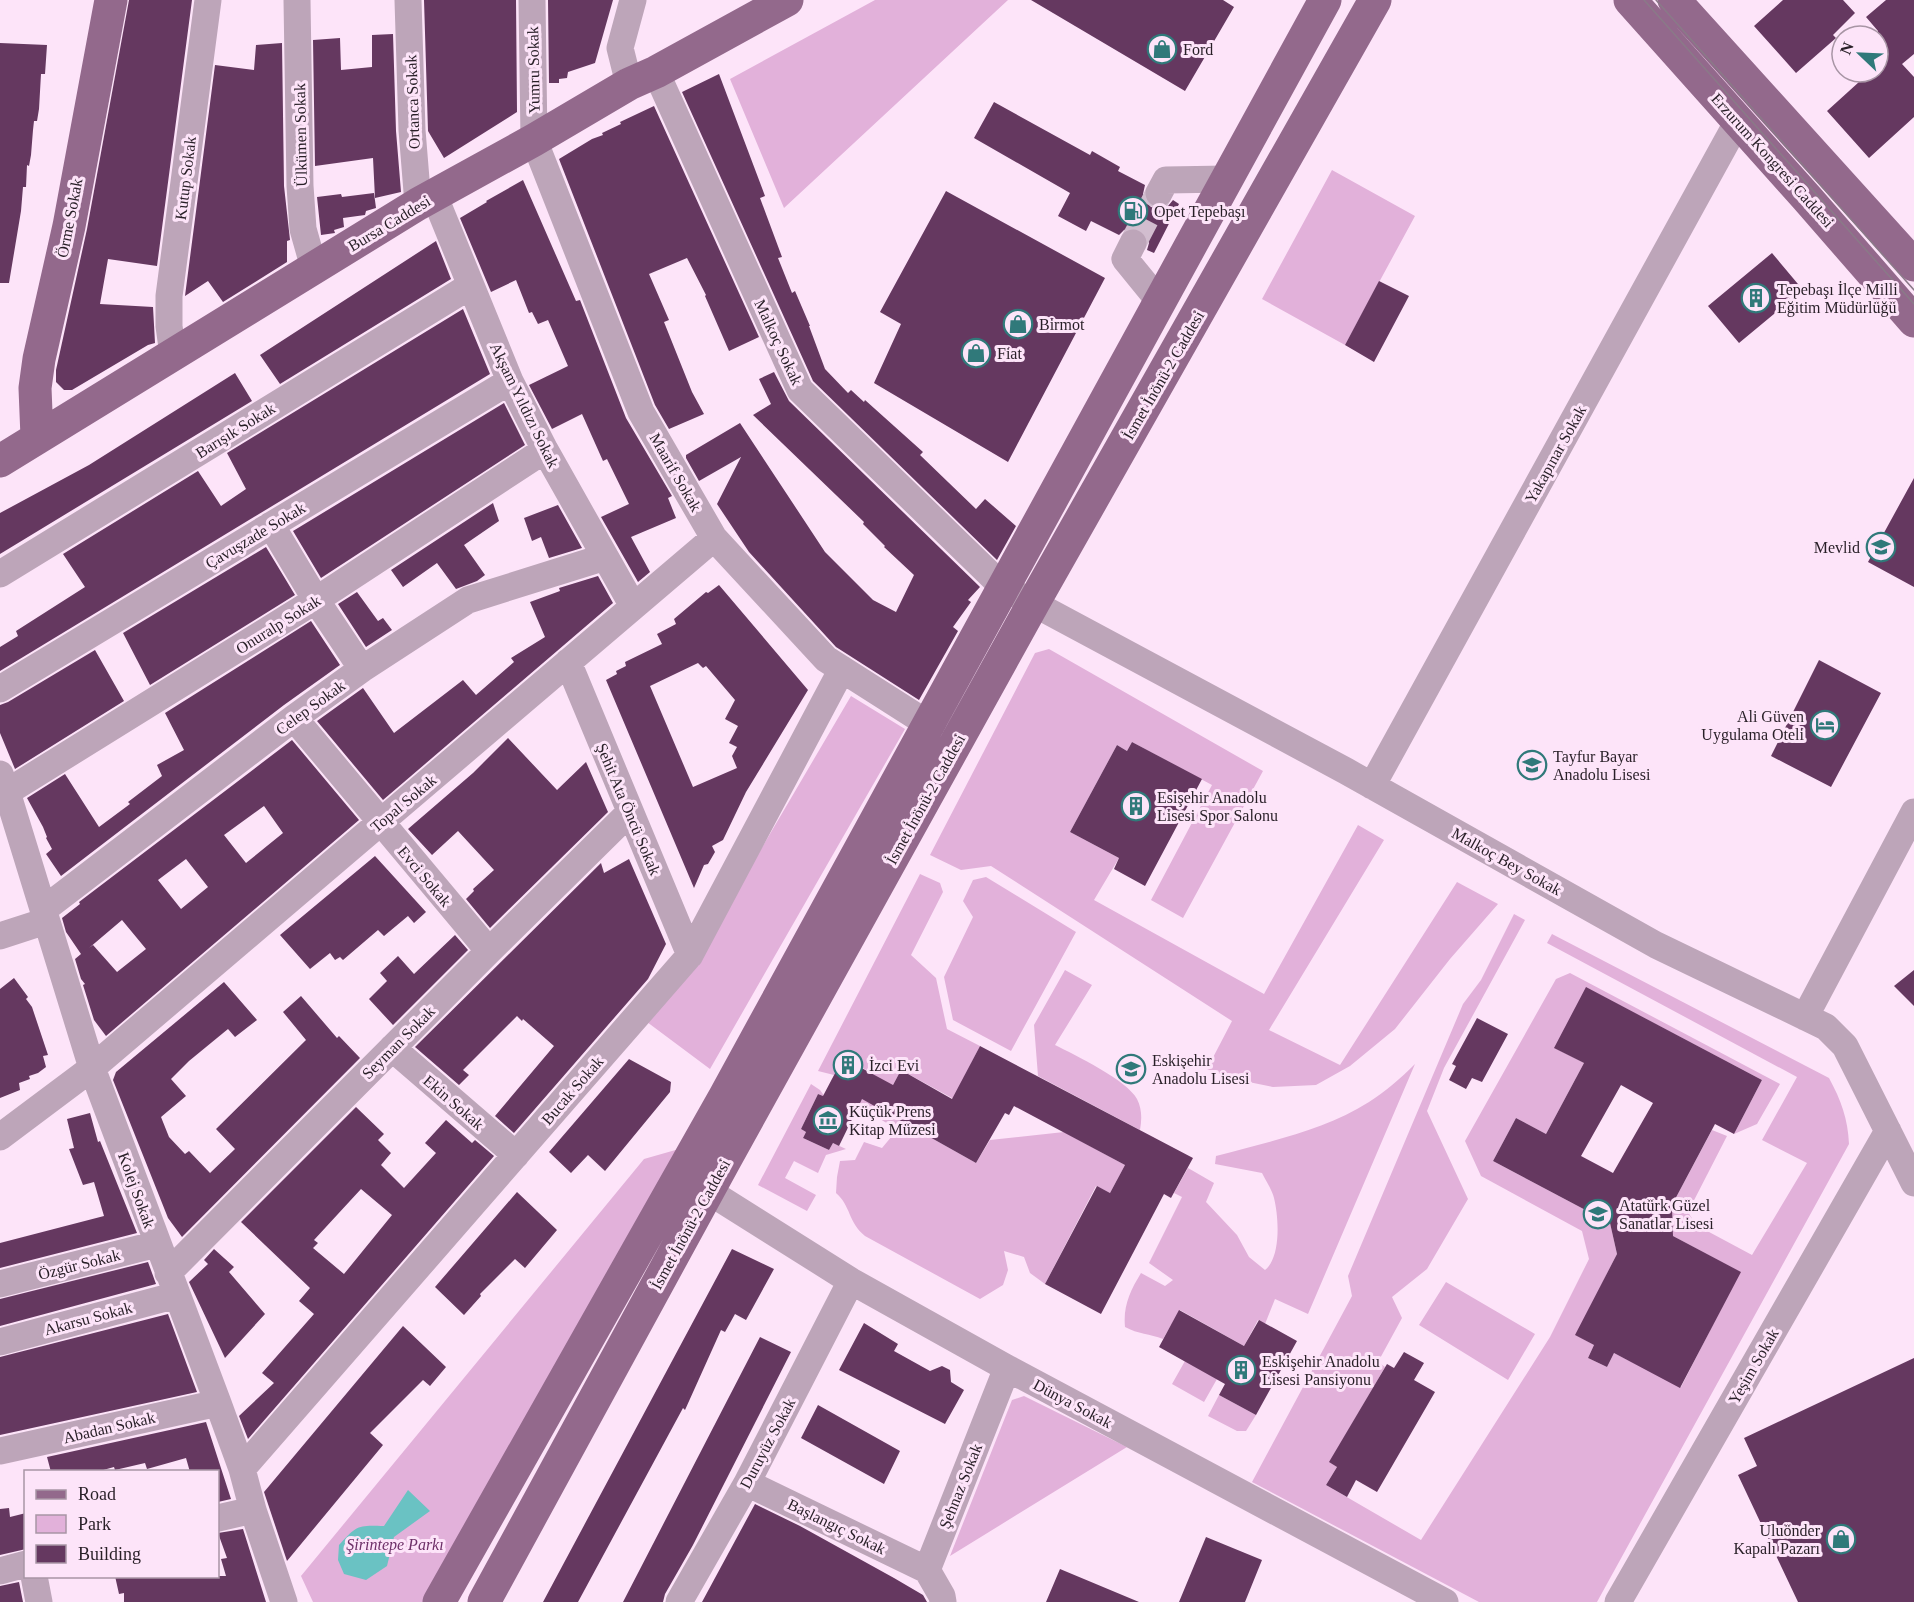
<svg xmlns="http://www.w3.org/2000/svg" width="1914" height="1602" font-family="Georgia,serif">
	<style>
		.green { fill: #e2b1da }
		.water { fill: #6ac2c3 }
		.building { fill: #653860; fill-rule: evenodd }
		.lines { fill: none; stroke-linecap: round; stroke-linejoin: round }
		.minor-tunnel { stroke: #d2bdcf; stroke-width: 27; stroke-dasharray: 27 14; stroke-linecap: butt }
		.minor { stroke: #bda5b9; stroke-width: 27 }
		.major { stroke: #93698c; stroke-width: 33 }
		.tram { stroke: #8a7a88; stroke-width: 1.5 }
		.labels { text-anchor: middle; stroke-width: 6; stroke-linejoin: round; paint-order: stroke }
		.poi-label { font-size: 16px; fill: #281f27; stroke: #fde4f9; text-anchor: start }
		.street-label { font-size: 16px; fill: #281f27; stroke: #fde4f9 }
		.park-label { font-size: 16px; font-style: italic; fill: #6e3068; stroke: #fde4f9 }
	</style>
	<rect width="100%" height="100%" fill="#fde4f9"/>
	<!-- green -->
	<path class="green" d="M875,0H1008L784,208L730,79Z
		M1332,170L1415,216L1345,345L1262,299Z
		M1049,649L1263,771L1183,918L1151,900L1212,785L1132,742L1127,751L1117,745L1070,832L1119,858L1094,900L1264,994L1358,825L1384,840L1269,1030L1340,1065L1457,882L1498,904L1450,959L1395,1029L1350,1066L1316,1085L1273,1087L1229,1078L1207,1069L1232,1021L991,866L961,870L930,855L1035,653Z
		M851,696L905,729L710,1069L647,1022L727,907Z
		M920,874L940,883L943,892L911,955L936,978L947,1029L980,1046L965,1075L961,1103L901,1070L880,1109L976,1163L990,1140L1064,1132L1125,1165L1110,1193L1096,1186L1045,1284L1030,1273L1024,1257L1004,1251L1008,1270L1003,1285L980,1299L865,1236C848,1222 851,1206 836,1193L837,1177L840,1161L855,1160L864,1142L882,1148L892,1136L890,1125L858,1106L870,1072L844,1058L834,1075L818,1071Z
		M986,877L1076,932L1011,1051L953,1020L944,977L973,917L963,901L973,880Z
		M1514,914L1525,920L1444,1068L1427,1111L1468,1199L1427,1269L1392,1297L1402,1318L1378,1362L1385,1367L1330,1462L1337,1467L1326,1485L1421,1540L1550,1337L1589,1259L1582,1231L1481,1176L1465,1141L1556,979L1570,973L1780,1084L1757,1124L1734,1134L1762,1080L1587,988L1555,1048L1584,1063L1546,1134L1516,1118L1493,1161L1610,1223L1617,1254L1576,1335L1594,1345L1588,1358L1607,1367L1614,1353L1681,1387L1740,1272L1673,1236L1672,1205L1712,1130L1727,1136L1688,1212L1696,1225L1752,1255L1807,1163L1762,1140L1797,1077L1547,943L1552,934L1829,1078C1841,1100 1848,1119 1849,1144L1597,1602H1479L1252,1482L1352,1296L1348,1276L1463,1004L1481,980Z
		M1065,970L1092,985L1055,1045C1075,1055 1127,1080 1137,1099C1142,1109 1142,1119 1140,1130L1038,1076L1034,1025Z
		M1415,1064L1308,1314L1275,1299L1265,1324L1258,1320L1244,1346L1180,1310L1163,1339C1150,1334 1138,1334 1125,1327C1123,1306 1130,1291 1141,1273L1165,1286L1173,1280L1149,1263L1182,1197L1174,1193L1188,1168L1214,1183L1206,1202L1237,1235L1249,1257L1265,1270C1281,1257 1279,1218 1274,1198C1272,1190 1266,1181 1262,1173L1215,1164L1216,1156C1267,1142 1323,1131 1369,1102C1385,1092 1401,1078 1415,1064Z
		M811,1084L820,1090L825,1097L818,1094L801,1129L806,1132L803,1138L829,1150L833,1143L846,1149L826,1155L818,1173L794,1161L785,1178L816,1195L807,1211L758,1185Z
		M679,1149L424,1602H313L301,1576L644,1159Z
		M1446,1282L1535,1334L1508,1380L1419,1325Z
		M1185,1361L1217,1379L1204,1402L1172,1384Z
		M1219,1395L1256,1415L1246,1431H1237L1208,1416Z
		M1024,1396L1127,1447L950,1556L1012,1400Z"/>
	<!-- water -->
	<path class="water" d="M408,1490L430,1511L394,1537L387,1566L366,1580L344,1574L338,1560L339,1545C357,1525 358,1525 384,1526Z"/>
	<!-- building -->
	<path class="building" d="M129,0H192L157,266L108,259L100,304L153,307L155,343L148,345L72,390H64L56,382V370L87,229Z
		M424,0H516L517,112L444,158L428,131Z
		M548,0H613L595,63L568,72L567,78L559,79V83H549Z
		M1031,0H1223L1234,7L1185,91Z
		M1783,0H1843L1855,13L1833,35L1836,38L1796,73L1754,26Z
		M1886,0H1914V54L1902,64L1914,77V117L1869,158L1827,111L1870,72H1878V31L1866,17Z
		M393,34L396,131L401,192L375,198L373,158L315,166L313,40L340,38L341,70L372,67V35Z
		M0,43L47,45L45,74H41L39,109L37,121H34L33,130L31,155L29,166L27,165L26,187H23L21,211L9,283H0Z
		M282,43L284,186L290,240L287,241V262L223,302L208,281L185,296L215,65L254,70L256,45Z
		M719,74L765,196L760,198L782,257L778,258L792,293L795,291L810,326H809L825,369L848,393L851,390L864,402L865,400L923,452L920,455L976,509L985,499L1016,526L997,560L813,381L682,92Z
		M994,102L1090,155L1092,151L1120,167L1118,171L1145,185L1143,194L1145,201L1151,207L1160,209L1168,206L1173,200L1179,204L1154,253L1147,250L1149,243L1146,235L1139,229L1131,227L1124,230L1119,235L1091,221L1086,231L1058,216L1070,193L974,138Z
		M654,106L759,337L729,351L705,296L706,295L687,258L649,274L669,320L664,322L692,392L704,414L669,429L655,405L559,159L592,139L603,135L602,133L621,124L620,122Z
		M523,180L576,301L580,300L626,418L672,496L668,498L676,518L631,537L650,572L638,582L601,517L629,504L607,459L603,461L582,414L552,429L529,385L568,366L548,320L538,324L532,312L529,313L516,280L491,292L460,218L487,202L486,201Z
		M946,191L1105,278L1008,462L874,383L901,324L880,312Z
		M374,193L376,208L366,211L365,215L343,218L344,227L334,230L335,233L321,235L317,197L341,194L342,197Z
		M436,241L451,279L280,384L260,355Z
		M1772,253L1803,290L1739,343L1708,306Z
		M1379,281L1409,296L1374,362L1345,345Z
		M463,309L490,374L0,671V647L18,636L16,631L85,587L63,554L198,471L221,506L246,489L227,453Z
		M774,372L789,401L980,587L968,600L971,602L953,627L958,631L919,700L836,647L749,552L717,504L741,457L699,481L686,458V455L740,423L825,552L873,600L896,612L914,575L884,547L885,546L863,524L864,522L753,415L771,404L759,379Z
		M235,373L252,401L0,554V513L89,465Z
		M504,403L525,445L321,578L293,531Z
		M1914,478V587L1868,562Z
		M493,503L499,521L464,545L485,575L477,581L456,589L437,563L403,587L391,570Z
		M558,505L582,548L549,558L541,537L532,541L524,518Z
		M266,547L295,595L150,685L123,633Z
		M598,576L613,603L383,800L317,721L363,688L394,733L463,680L476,695L514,662L511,658L545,637L530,602L560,591L559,588Z
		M719,585L808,690L746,792L723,840L712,846L715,852L708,864L704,865L694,888L606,680L617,674L616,671L626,666L625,662L662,644L657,634L676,624L674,619L706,592L708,593ZM698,663L703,668L706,666L735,700L725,719L738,726L729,743L737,747L732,756L737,768L693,787L650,686Z
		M357,592L378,621L383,618L392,630L366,647L338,604Z
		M311,621L340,665L284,705L61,876L46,854L52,849L46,838L47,837L43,827L27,798L65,774L99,827L130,804L128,802L162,776L157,765L184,750L165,713Z
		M95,650L124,701L15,769L0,733V705L8,702Z
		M1819,660L1881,693L1831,787L1771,756Z
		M508,738L557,790L586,762L608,812L490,928L466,899L474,891L473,889L494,870L458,831L432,855L408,829L473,773Z
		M292,740L359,820L106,1036L94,1020L83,985L85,984L81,979L75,959L81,954L66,932L62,918L80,904L79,902ZM264,806L283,833L246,863L224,835ZM186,859L208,887L181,909L158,880ZM122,920L146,949L117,972L93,945L89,948Z
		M1132,742L1202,779L1145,886L1114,869L1119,858L1070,832L1117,745L1127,751Z
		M375,856L426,912L414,923L408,916L384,936L378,930L343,960L340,957L335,960L330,953L310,969L280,935Z
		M629,859L666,944L648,979L514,1133L495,1116L554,1046L523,1019L522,1021L517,1016L463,1070L469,1075L459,1085L415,1047L601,863L604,873Z
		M455,935L468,950L393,1025L369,999L387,981L380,973L398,956L414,974Z
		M1914,970V1006L1894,986Z
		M14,978L28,997L26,999L32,1007L48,1055L43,1056L46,1067L38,1073L29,1076L30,1079L19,1083L20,1090L0,1098V989Z
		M224,982L257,1020L235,1037L228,1029L189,1061L171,1079L186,1096L161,1117L169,1137L185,1154L189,1151L210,1173L235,1149L216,1129L306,1040L283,1012L301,996L337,1038L339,1036L360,1058L182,1237L168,1218L113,1080L116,1072Z
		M1586,987L1762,1080L1734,1134L1715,1124L1672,1205L1673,1236L1741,1272L1680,1388L1614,1353L1607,1367L1588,1358L1594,1345L1575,1335L1617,1254L1610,1223L1493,1161L1516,1118L1546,1134L1584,1063L1554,1048ZM1621,1085L1653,1103L1613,1173L1581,1156Z
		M1477,1018L1508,1034L1482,1082L1472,1078L1466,1089L1449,1080L1456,1066L1452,1064Z
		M980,1046L1193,1158L1171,1198L1164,1194L1101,1314L1045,1284L1097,1186L1110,1193L1125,1165L1014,1106L1009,1115L1005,1113L976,1163L862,1099L839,1146L833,1143L829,1150L803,1138L806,1132L801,1129L818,1094L823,1096L843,1058L893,1085L901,1070L952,1099Z
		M629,1059L671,1082L670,1092L605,1171L588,1155L571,1173L549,1152Z
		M356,1107L384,1134L378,1140L391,1153L381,1165L404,1188L436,1153L425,1143L446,1120L472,1143L475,1140L494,1156L248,1439L239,1416L274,1383L262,1373L314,1314L299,1301L310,1288L241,1222ZM361,1189L392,1215L344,1274L313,1248L318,1243L314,1240Z
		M90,1113L98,1142L100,1141L137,1233L0,1268V1243L104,1216L94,1182L83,1185L69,1149L74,1148L67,1119Z
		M517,1192L557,1230L525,1268L515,1259L480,1294L481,1296L464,1315L435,1287Z
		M214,1249L234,1267L229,1272L265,1314L225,1358L189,1282L208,1264L204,1260Z
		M732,1249L774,1269L746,1320L735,1314L725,1332L721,1330L685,1410L683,1408L578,1602H543Z
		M148,1262L156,1284L0,1326V1299Z
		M1179,1310L1244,1346L1259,1320L1297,1341L1256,1415L1219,1395L1225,1384L1159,1347Z
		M168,1314L197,1392L0,1435V1357Z
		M864,1323L898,1344L894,1351L930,1371L942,1366L950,1370L951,1382L964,1390L945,1424L839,1370Z
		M403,1326L446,1367L430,1386L423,1380L370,1433L383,1445L287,1561L264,1492Z
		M760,1337L791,1352L693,1545L665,1594L663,1602H623Z
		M1404,1352L1424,1363L1414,1380L1435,1392L1377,1492L1356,1480L1347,1497L1326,1485L1337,1467L1329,1462L1387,1364L1394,1368Z
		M1914,1358V1602H1798L1738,1475L1757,1466L1744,1438Z
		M818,1405L900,1451L884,1484L801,1438Z
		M206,1422L231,1499L218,1502V1472H190L186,1458L147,1469L145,1463L115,1470L114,1467L96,1472H51L47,1457Z
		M755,1504L800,1526L894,1578L923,1595L927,1602H702Z
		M9,1508L10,1517L26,1513V1549L0,1555V1509Z
		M243,1529L266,1602H124V1593L119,1594L115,1576H226L221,1559L227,1558L218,1533Z
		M1206,1537L1262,1560L1245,1602H1179Z
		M1060,1569L1139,1602H1046Z
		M19,1582L23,1602H0V1586Z"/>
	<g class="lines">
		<!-- minor-tunnel -->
		<path class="minor-tunnel" d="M1133,243L1159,193"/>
		<!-- minor -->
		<path class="minor" d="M297,0L300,186L303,229L314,268
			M408,0L412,130L418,204
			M532,0L534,140L641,412L714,538L826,659L928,724
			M656,72L800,390L1003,587L1346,771L1656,945L1826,1027L1845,1046L1914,1183
			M629,84L620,48L633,0
			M1159,193L1166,180L1227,179
			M434,195L510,381L545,450L633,606
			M1133,243L1125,259L1160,302
			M173,355L169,326V296L208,0
			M271,525L316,600L362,669
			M0,574L470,286
			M568,662L690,955
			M0,689L510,381
			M294,718L489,951
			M0,774L7,792L92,1068L218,1403L242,1469L253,1510L284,1602
			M1372,786L1738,121
			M0,795L7,792L316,600L545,450
			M43,910L294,718L362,669L468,600L605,557
			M0,936L46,921
			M1805,1017L1914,812
			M392,1048L516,1155
			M0,1137L92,1068L714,538
			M708,1191L851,1281L1007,1368L1445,1602
			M168,1273L489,951L630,812
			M0,1284L157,1244
			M0,1342L177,1295
			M0,1451L218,1403
			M242,1469L690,955L842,669
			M747,1483L927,1570
			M218,1518L253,1510
			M0,1571L26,1564
			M34,1576L39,1602
			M679,1602L747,1483L851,1281
			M943,1602L942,1596L927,1570L1007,1368
			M1618,1602L1888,1131"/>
		<!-- major -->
		<path class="major" d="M1630,0L1806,197L1914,321
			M1674,0L1914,265
			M37,437L35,388L39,359L69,226L111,0
			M0,461L418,204L534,140L629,84L656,72L787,0
			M439,1602L725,1096L1325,0
			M484,1602L725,1160L1034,602L1375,0"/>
		<!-- tram -->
		<path class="tram" d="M1644,0L1914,304
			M1656,0L1914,290"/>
	</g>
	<!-- icons -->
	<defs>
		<g id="shop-ring" transform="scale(1.5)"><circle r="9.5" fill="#fde4f9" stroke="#30797a" stroke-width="1.5"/><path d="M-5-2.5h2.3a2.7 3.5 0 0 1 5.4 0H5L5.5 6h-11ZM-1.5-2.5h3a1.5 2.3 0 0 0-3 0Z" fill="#30797a"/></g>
		<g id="fuel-ring" transform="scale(1.5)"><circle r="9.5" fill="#fde4f9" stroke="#30797a" stroke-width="1.5"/><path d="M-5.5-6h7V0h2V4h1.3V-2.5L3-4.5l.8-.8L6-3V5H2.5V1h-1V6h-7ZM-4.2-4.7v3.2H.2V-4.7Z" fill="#30797a"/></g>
		<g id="building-ring" transform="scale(1.5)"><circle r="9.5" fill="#fde4f9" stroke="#30797a" stroke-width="1.5"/><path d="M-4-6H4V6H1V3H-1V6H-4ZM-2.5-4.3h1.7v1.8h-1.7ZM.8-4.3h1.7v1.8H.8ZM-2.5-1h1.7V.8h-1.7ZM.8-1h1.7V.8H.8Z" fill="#30797a"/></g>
		<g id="school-ring" transform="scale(1.5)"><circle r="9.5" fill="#fde4f9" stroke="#30797a" stroke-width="1.5"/><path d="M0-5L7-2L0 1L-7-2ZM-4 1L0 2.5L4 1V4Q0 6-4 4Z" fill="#30797a"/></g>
		<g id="hotel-ring" transform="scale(1.5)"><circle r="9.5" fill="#fde4f9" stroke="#30797a" stroke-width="1.5"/><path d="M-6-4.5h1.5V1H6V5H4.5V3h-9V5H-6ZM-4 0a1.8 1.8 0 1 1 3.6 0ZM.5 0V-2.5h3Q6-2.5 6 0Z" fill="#30797a"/></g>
		<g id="museum-ring" transform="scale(1.5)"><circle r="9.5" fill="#fde4f9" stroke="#30797a" stroke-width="1.5"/><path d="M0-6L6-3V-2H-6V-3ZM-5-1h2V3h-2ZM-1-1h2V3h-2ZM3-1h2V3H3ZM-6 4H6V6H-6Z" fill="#30797a"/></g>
	</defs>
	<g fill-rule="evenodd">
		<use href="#shop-ring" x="1162" y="49"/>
		<use href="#fuel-ring" x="1133" y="211"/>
		<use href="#building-ring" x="1756" y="298"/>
		<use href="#shop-ring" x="1018" y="324"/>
		<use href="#shop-ring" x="976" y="353"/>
		<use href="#school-ring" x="1881" y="547"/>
		<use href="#hotel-ring" x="1825" y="725"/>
		<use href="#school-ring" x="1532" y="765"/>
		<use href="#building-ring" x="1136" y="806"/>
		<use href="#building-ring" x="848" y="1065"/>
		<use href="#school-ring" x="1131" y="1069"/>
		<use href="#museum-ring" x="828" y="1120"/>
		<use href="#school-ring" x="1598" y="1214"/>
		<use href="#building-ring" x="1241" y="1370"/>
		<use href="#shop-ring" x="1841" y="1539"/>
	</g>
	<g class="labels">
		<!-- poi labels -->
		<g class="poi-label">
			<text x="1183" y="55">Ford</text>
			<text x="1154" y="217">Opet Tepebaşı</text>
			<text x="1777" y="295">Tepebaşı İlçe Milli<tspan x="1777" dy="18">Eğitim Müdürlüğü</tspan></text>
			<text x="1039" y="330">Birmot</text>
			<text x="997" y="359">Fiat</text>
			<text x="1860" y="553" text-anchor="end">Mevlid</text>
			<text x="1804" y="722" text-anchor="end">Ali Güven<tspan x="1804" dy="18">Uygulama Oteli</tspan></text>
			<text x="1553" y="762">Tayfur Bayar<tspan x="1553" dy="18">Anadolu Lisesi</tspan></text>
			<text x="1157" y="803">Esişehir Anadolu<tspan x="1157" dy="18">Lisesi Spor Salonu</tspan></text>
			<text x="1152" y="1066">Eskişehir<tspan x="1152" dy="18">Anadolu Lisesi</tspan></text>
			<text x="869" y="1071">İzci Evi</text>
			<text x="849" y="1117">Küçük Prens<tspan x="849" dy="18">Kitap Müzesi</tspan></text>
			<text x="1619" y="1211">Atatürk Güzel<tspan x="1619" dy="18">Sanatlar Lisesi</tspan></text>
			<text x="1262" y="1367">Eskişehir Anadolu<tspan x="1262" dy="18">Lisesi Pansiyonu</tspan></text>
			<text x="1820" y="1536" text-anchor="end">Uluönder<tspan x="1820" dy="18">Kapalı Pazarı</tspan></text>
		</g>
		<!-- street labels -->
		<g class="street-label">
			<text transform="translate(533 70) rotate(-91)" y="6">Yumru Sokak</text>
			<text transform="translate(412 102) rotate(-92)" y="6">Ortanca Sokak</text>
			<text transform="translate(300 135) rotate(-91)" y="6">Ülkümen Sokak</text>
			<text transform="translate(1773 160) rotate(48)" y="6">Erzurum Kongresi Caddesi</text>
			<text transform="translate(185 178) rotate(-83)" y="6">Kutup Sokak</text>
			<text transform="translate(69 218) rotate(-79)" y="6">Örme Sokak</text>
			<text transform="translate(389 223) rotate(-31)" y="6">Bursa Caddesi</text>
			<text transform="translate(779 342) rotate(65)" y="6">Malkoç Sokak</text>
			<text transform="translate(1163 375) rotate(-60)" y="6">İsmet İnönü-2 Caddesi</text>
			<text transform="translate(525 405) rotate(64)" y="6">Akşam Yıldızı Sokak</text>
			<text transform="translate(235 430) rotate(-32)" y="6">Barışık Sokak</text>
			<text transform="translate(1555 454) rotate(-61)" y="6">Yakapınar Sokak</text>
			<text transform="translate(676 472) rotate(60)" y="6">Maarif Sokak</text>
			<text transform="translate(255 535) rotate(-31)" y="6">Çavuşzade Sokak</text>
			<text transform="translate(278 624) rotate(-32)" y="6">Onuralp Sokak</text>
			<text transform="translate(310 707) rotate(-36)" y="6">Celep Sokak</text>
			<text transform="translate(925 799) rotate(-61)" y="6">İsmet İnönü-2 Caddesi</text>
			<text transform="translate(403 803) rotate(-40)" y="6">Topal Sokak</text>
			<text transform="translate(629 809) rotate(67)" y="6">Şehit Ata Öncü Sokak</text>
			<text transform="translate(1507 861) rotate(29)" y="6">Malkoç Bey Sokak</text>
			<text transform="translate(425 876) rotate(50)" y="6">Evci Sokak</text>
			<text transform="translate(398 1042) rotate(-45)" y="6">Seyman Sokak</text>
			<text transform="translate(572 1090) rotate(-49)" y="6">Bucak Sokak</text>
			<text transform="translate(454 1102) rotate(41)" y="6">Ekin Sokak</text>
			<text transform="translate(137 1190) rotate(70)" y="6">Kolej Sokak</text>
			<text transform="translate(690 1224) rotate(-61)" y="6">İsmet İnönü-2 Caddesi</text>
			<text transform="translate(79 1264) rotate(-14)" y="6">Özgür Sokak</text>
			<text transform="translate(88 1318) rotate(-15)" y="6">Akarsu Sokak</text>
			<text transform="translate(1753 1366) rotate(-60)" y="6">Yeşim Sokak</text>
			<text transform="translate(1073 1403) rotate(28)" y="6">Dünya Sokak</text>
			<text transform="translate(109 1427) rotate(-13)" y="6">Abadan Sokak</text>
			<text transform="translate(767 1443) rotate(-62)" y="6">Duruyüz Sokak</text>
			<text transform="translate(960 1486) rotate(-68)" y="6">Şehnaz Sokak</text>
			<text transform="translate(837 1526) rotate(26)" y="6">Başlangıç Sokak</text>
		</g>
		<!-- park labels -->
		<g class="park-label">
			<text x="395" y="1550">Şirintepe Parkı</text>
		</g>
	</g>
	<!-- legend -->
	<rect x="24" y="1470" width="195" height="108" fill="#fde4f9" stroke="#a895a5" stroke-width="1.5"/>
	<rect x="36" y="1490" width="30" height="9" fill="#93698c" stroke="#a895a5" stroke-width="1.5"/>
	<text x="78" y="1500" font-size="18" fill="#281f27">Road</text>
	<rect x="36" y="1515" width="30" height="18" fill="#e2b1da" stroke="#a895a5" stroke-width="1.5"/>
	<text x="78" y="1530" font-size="18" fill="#281f27">Park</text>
	<rect x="36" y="1545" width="30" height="18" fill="#653860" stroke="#a895a5" stroke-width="1.5"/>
	<text x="78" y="1560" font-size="18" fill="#281f27">Building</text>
	<!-- north arrow -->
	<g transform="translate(1860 54) rotate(293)"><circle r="28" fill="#fde4f9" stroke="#a895a5" stroke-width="1.5"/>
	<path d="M0-4.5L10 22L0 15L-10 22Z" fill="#30797a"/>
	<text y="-9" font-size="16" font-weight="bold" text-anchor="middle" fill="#281f27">N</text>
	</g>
</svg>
